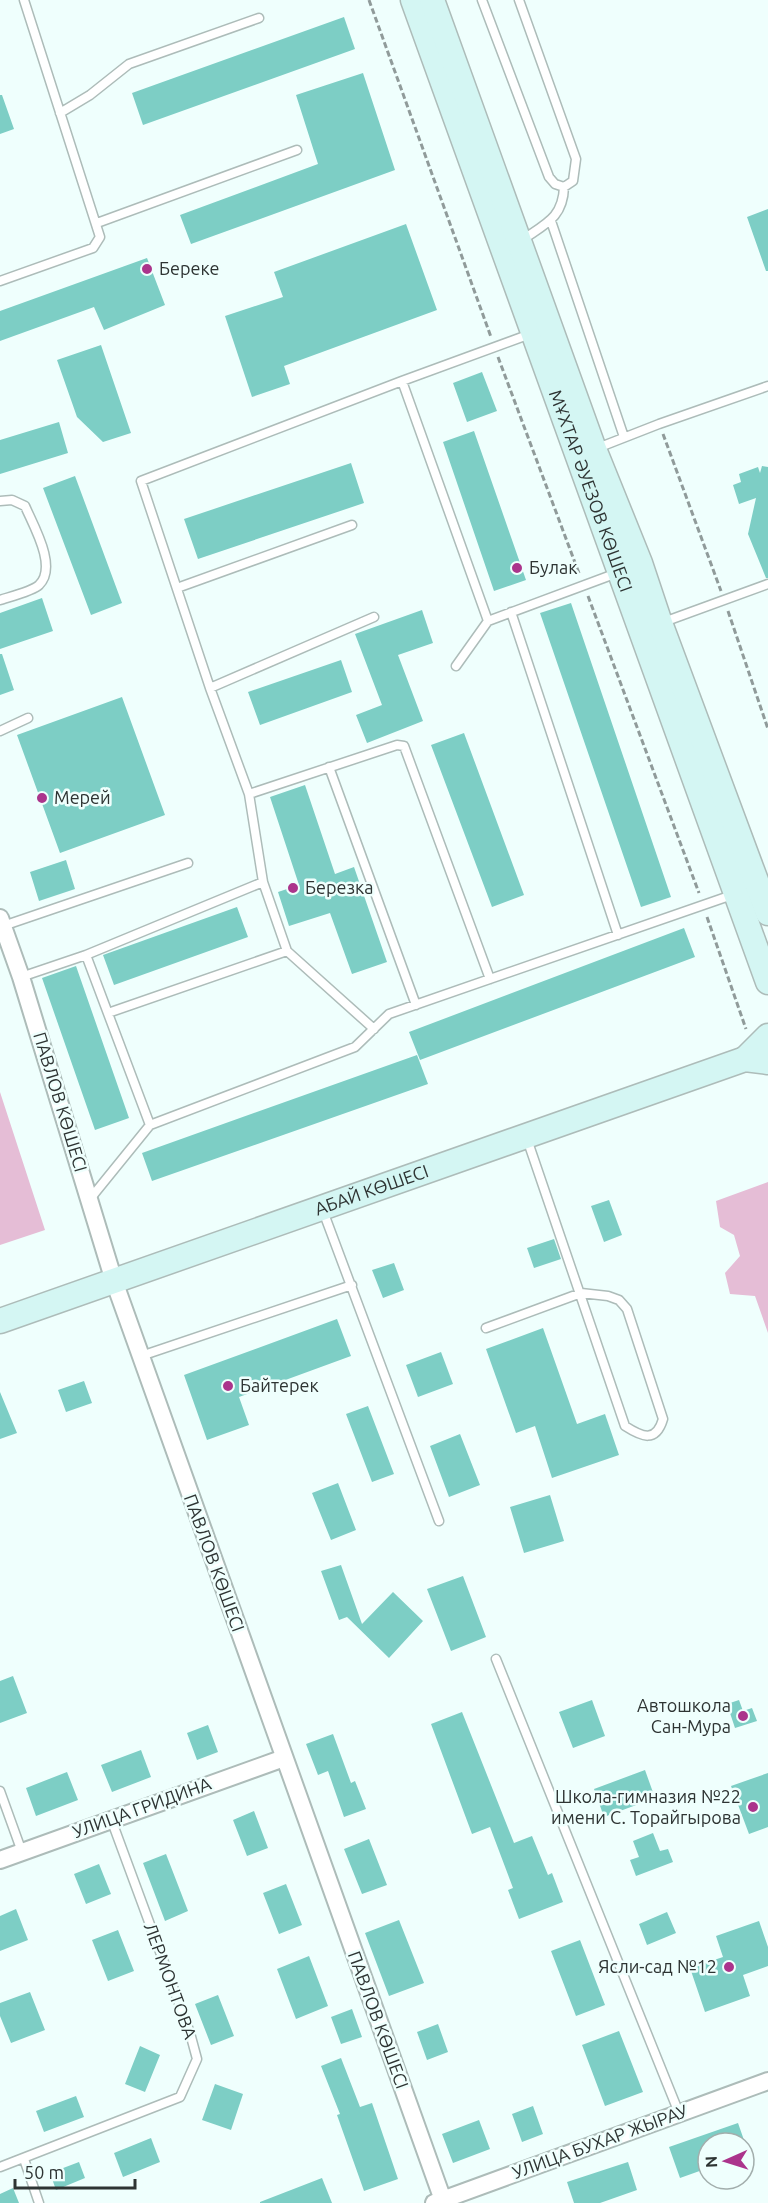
<svg xmlns="http://www.w3.org/2000/svg" width="768" height="2203" font-family="Ubuntu,sans-serif">
	<style>
		.green { fill: #e5bdd6 }
		.building { fill: #7dcec5 }
		.lines { fill: none; stroke-linecap: round; stroke-linejoin: round }
		.service-casing { stroke: #adbcb9; stroke-width: 11 }
		.minor-casing { stroke: #adbcb9; stroke-width: 20 }
		.secondary-casing { stroke: #adbcb9; stroke-width: 27 }
		.path { stroke: #909b9a; stroke-width: 3; stroke-dasharray: 6 3; stroke-linecap: butt }
		.service { stroke: #fff; stroke-width: 8 }
		.minor { stroke: #fff; stroke-width: 16 }
		.secondary { stroke: #d4f6f3; stroke-width: 24 }
		.poi-dot { fill: #ab348c; stroke: #effffd; stroke-width: 2 }
		.labels { text-anchor: middle; stroke-width: 5; stroke-linejoin: round; paint-order: stroke }
		.poi-label { font-size: 18px; fill: #2e3433; stroke: #effffd; text-anchor: start }
		.street-label { font-size: 18px; fill: #2e3433; stroke: #effffd }
	</style>
	<rect width="100%" height="100%" fill="#effffd"/>
	<!-- green -->
	<path class="green" d="M0,1092L45,1230L0,1245Z
		M768,1182V1333L755,1296L730,1294L725,1273L740,1256L734,1235L720,1227L716,1201Z"/>
	<!-- building -->
	<path class="building" d="M344,17L355,49L143,125L132,93Z
		M363,73L395,170L191,244L180,215L318,164L296,95Z
		M0,95H2L14,129L0,134Z
		M768,209V271H766L747,217Z
		M406,224L437,310L284,366L290,384L252,397L225,316L283,297L274,272Z
		M147,258L165,305L104,330L94,307L0,341V311Z
		M101,345L131,433L103,442L77,417L57,360Z
		M482,372L497,411L467,422L453,383Z
		M59,422L68,453L0,474V440Z
		M474,431L526,580L494,591L443,442Z
		M351,463L364,503L198,559L184,519Z
		M762,466L768,467V578H766L748,534L756,498L739,504L733,485L741,482L739,474L758,467L760,473Z
		M75,476L122,603L91,615L43,488Z
		M42,598L53,631L0,649V613Z
		M571,603L671,897L641,907L540,613Z
		M422,610L433,643L398,655L423,721L367,743L356,715L382,705L355,634Z
		M0,654H2L14,690L0,695Z
		M341,660L352,692L260,725L248,692Z
		M122,697L165,815L60,853L17,735Z
		M464,733L524,895L492,907L431,745Z
		M305,785L335,874L354,867L387,962L352,974L330,913L289,926L278,892L299,885L270,797Z
		M66,860L75,889L39,901L30,872Z
		M237,907L248,937L114,985L103,955Z
		M684,928L695,957L420,1060L409,1032Z
		M76,966L129,1118L95,1130L42,978Z
		M417,1055L428,1084L152,1181L142,1153Z
		M609,1200L622,1235L604,1242L591,1206Z
		M554,1239L561,1259L534,1268L527,1248Z
		M394,1263L404,1290L383,1298L372,1270Z
		M337,1319L351,1356L239,1397L249,1425L207,1440L184,1375Z
		M543,1328L577,1424L605,1414L619,1455L552,1478L535,1426L516,1433L486,1349Z
		M441,1352L453,1384L418,1397L406,1365Z
		M84,1381L92,1403L66,1412L58,1390Z
		M0,1392L17,1433L0,1439Z
		M368,1406L394,1474L372,1482L346,1414Z
		M460,1434L480,1485L449,1497L430,1446Z
		M338,1483L356,1530L331,1540L312,1493Z
		M550,1495L564,1541L524,1553L510,1507Z
		M341,1565L362,1624L393,1592L423,1621L389,1658L347,1617L339,1620L321,1571Z
		M463,1576L486,1637L451,1651L427,1589Z
		M13,1676L27,1713L0,1723V1681Z
		M592,1700L605,1736L573,1748L559,1712Z
		M739,1700L743,1711L752,1708L757,1721L735,1728L727,1704Z
		M462,1712L514,1843L532,1836L548,1875L552,1873L563,1902L519,1919L508,1890L513,1888L490,1827L472,1834L431,1724Z
		M208,1725L218,1752L197,1760L187,1733Z
		M333,1734L351,1783L355,1781L366,1809L344,1817L328,1771L318,1775L306,1744Z
		M141,1750L151,1777L112,1792L101,1765Z
		M645,1770L655,1798L604,1817L594,1789Z
		M67,1772L78,1800L36,1816L26,1788Z
		M768,1773V1827L749,1834L731,1786Z
		M254,1811L268,1848L247,1856L233,1820Z
		M653,1833L660,1851L668,1849L673,1862L636,1876L630,1860L639,1857L633,1841Z
		M369,1839L387,1885L362,1894L344,1849Z
		M166,1854L188,1911L165,1921L143,1863Z
		M99,1864L111,1894L86,1904L74,1874Z
		M286,1884L302,1925L279,1934L263,1893Z
		M16,1909L28,1940L0,1951V1916Z
		M667,1912L676,1933L647,1945L639,1924Z
		M399,1920L424,1983L389,1996L365,1933Z
		M759,1921L768,1947V1966L743,1975L750,1996L705,2012L690,1968L723,1957L716,1936Z
		M118,1930L134,1971L108,1981L92,1940Z
		M580,1940L605,2005L576,2016L551,1951Z
		M309,1956L328,2006L296,2019L277,1969Z
		M30,1992L45,2030L11,2043L0,2016V2003Z
		M218,1995L234,2036L211,2045L195,2004Z
		M352,2009L362,2037L341,2044L331,2017Z
		M438,2024L448,2052L427,2060L417,2032Z
		M619,2031L643,2092L605,2106L582,2045Z
		M140,2046L160,2055L145,2092L125,2084Z
		M341,2058L360,2107L372,2103L398,2179L364,2191L337,2115L340,2114L321,2066Z
		M215,2084L243,2094L231,2130L202,2120Z
		M76,2096L84,2117L44,2132L36,2111Z
		M533,2106L543,2134L522,2142L512,2114Z
		M479,2120L490,2149L453,2163L442,2134Z
		M738,2123L745,2143H708V2168L680,2178L669,2147Z
		M151,2138L160,2162L123,2177L114,2153Z
		M79,2162L85,2178L56,2190L50,2173Z
		M628,2162L637,2190L600,2203H574L567,2182Z
		M322,2178L332,2203H260V2202Z
		M13,2188L19,2203H0V2194Z"/>
	<g class="lines">
		<!-- service casing -->
		<g class="service-casing">
			<path id="service" d="M482,0L549,177L555,184L564,187L573,181L576,159L519,0
				M60,113L90,95L129,64L259,18
				M551,221L624,437
				M97,223L297,150
				M522,240C545,224 563,218 564,187
				M0,281L93,248L100,237L24,0
				M402,381L488,621
				M595,449L659,424L768,386
				M0,501L12,500L25,506C33,525 58,567 39,585C33,591 9,597 0,600
				M177,588L352,525
				M511,612L618,935
				M661,623L768,584
				M456,666L488,621L617,573
				M210,688L374,617
				M0,731L28,718
				M329,767L416,1005
				M249,794L397,745L404,746L490,979
				M263,882L249,794L210,688L141,481L402,381L533,333
				M3,926L188,863
				M86,955L263,882L287,951L374,1029
				M21,977L86,955L150,1125L355,1047L389,1014L735,894
				M108,1013L287,951
				M90,1199L150,1125
				M323,1211L439,1521
				M486,1328L581,1293L608,1296L619,1300L627,1309L663,1419C656,1443 642,1437 625,1426L527,1139
				M141,1356L352,1285
				M496,1659L679,2113
				M0,1791L22,1852
				M24,2159L39,2203
				M0,2167L180,2097L197,2059L190,2033L111,1819"/>
		</g>
		<!-- minor casing -->
		<g class="minor-casing">
			<path id="minor" d="M0,918L21,977L114,1281L444,2203
				M0,1860L284,1758
				M434,2203L768,2081"/>
		</g>
		<!-- secondary casing -->
		<g class="secondary-casing">
			<g id="secondary">
				<path id="s1" d="M413,0L768,982"/>
				<path d="M432,0L594,449L640,563L660,623L768,913"/>
				<path d="M745,1059L768,1036"/>
				<path id="s2" d="M0,1321L745,1059L768,1062"/>
			</g>
		</g>
		<!-- path -->
		<path class="path" d="M369,0L491,337
			M498,357L580,576
			M663,434L721,591
			M588,596L699,893
			M728,611L768,729
			M707,917L746,1029"/>
		<!-- service -->
		<use href="#service" class="service"/>
		<!-- minor -->
		<use href="#minor" class="minor"/>
		<!-- secondary -->
		<use href="#secondary" class="secondary"/>
	</g>
	<!-- markers -->
	<g class="poi-dot">
		<circle cx="147" cy="269" r="6"/>
		<circle cx="517" cy="568" r="6"/>
		<circle cx="42" cy="798" r="6"/>
		<circle cx="293" cy="888" r="6"/>
		<circle cx="228" cy="1386" r="6"/>
		<circle cx="743" cy="1716" r="6"/>
		<circle cx="753" cy="1807" r="6"/>
		<circle cx="729" cy="1967" r="6"/>
	</g>
	<g class="labels">
		<!-- poi labels -->
		<g class="poi-label">
			<text x="159" y="275">Береке</text>
			<text x="529" y="574">Булак</text>
			<text x="54" y="804">Мерей</text>
			<text x="305" y="894">Березка</text>
			<text x="240" y="1392">Байтерек</text>
			<text x="731" y="1712" text-anchor="end">Автошкола<tspan x="731" dy="21">Сан-Мура</tspan></text>
			<text x="741" y="1803" text-anchor="end">Школа-гимназия №22<tspan x="741" dy="21">имени С. Торайгырова</tspan></text>
			<text x="717" y="1973" text-anchor="end">Ясли-сад №12</text>
		</g>
		<!-- street labels -->
		<g class="street-label">
			<text dy="6" stroke="none"><textPath href="#s1" startOffset="522">МҰХТАР ӘУЕЗОВ КӨШЕСІ</textPath></text>
			<text transform="translate(60 1102) rotate(73)" y="6">ПАВЛОВ КӨШЕСІ</text>
			<text dy="6" stroke="none"><textPath href="#s2" startOffset="394">АБАЙ КӨШЕСІ</textPath></text>
			<text transform="translate(214 1563) rotate(70)" y="6">ПАВЛОВ КӨШЕСІ</text>
			<text transform="translate(142 1808) rotate(-20)" y="6">УЛИЦА ГРИДИНА</text>
			<text transform="translate(170 1981) rotate(70)" y="6">ЛЕРМОНТОВА</text>
			<text transform="translate(378 2020) rotate(70)" y="6">ПАВЛОВ КӨШЕСІ</text>
			<text transform="translate(600 2142) rotate(-20)" y="6">УЛИЦА БУХАР ЖЫРАУ</text>
		</g>
	</g>
	<!-- north arrow -->
	<g transform="translate(726 2161) rotate(267)"><circle r="28" fill="#effffd" stroke="#a2aeac" stroke-width="1.5"/>
	<path d="M0-4.5L10 22L0 15L-10 22Z" fill="#ab348c"/>
	<text y="-9" font-size="16" font-weight="bold" text-anchor="middle" fill="#2e3433">N</text>
	</g>
	<!-- scale -->
	<path d="M15 2179v9h120v-9" fill="none" stroke="#2e3433" stroke-width="3"/>
	<text x="24" y="2179" font-size="18" fill="#2e3433" stroke="#effffd" stroke-width="4.5" paint-order="stroke">50 m</text>
</svg>
